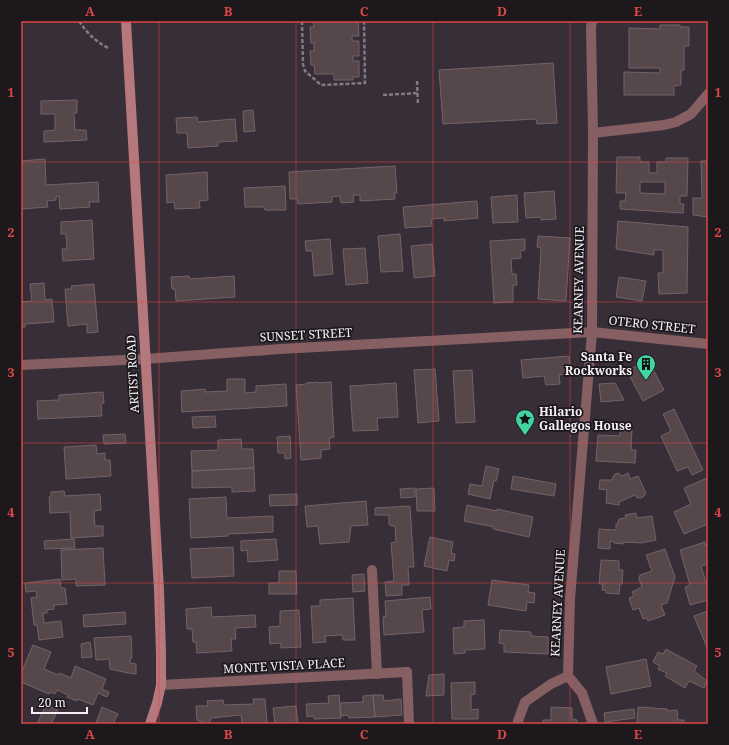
<svg xmlns="http://www.w3.org/2000/svg" width="729" height="745" font-family="'Noto Serif',serif">
	<style>
		.building { fill: #56474b; stroke: #736368; fill-rule: evenodd }
		.lines { fill: none; stroke-linecap: round; stroke-linejoin: round }
		.path { stroke: #837a82; stroke-width: 2.5; stroke-dasharray: 4 2; stroke-linecap: butt }
		.lane { stroke: #855f62; stroke-width: 10 }
		.street { stroke: #855f62; stroke-width: 10 }
		.secondary { stroke: #b4787d; stroke-width: 10 }
		.grid { fill: none; stroke: #db4647; stroke-width: 1; stroke-opacity: 0.55 }
		.labels { text-anchor: middle; stroke-width: 3.5; stroke-linejoin: round; paint-order: stroke }
		.street-label { font-size: 12px; fill: #f6f0f6; stroke: #1c181c }
		.poi-label { font-size: 12px; font-weight: bold; fill: #f6f0f6; stroke: #1c181c; text-anchor: end }
		.neatline { fill: none; stroke: #db4647; stroke-width: 1.5 }
		.grid-label { font-size: 13px; text-anchor: middle; font-weight: bold; fill: #db4647 }
	</style>
	<rect width="100%" height="100%" fill="#382e37"/>
	<!-- building -->
	<path class="building" d="M313,21H358L359,36H352V41H359V56H353V61H359V77H353V80H334V74H315L314,65H311L310,51H314V43H311L310,27H314Z
		M660,25H680V27H689V46H684V70H681V85L674,86V95H624V72L660,73V68H629V28L660,29Z
		M553,63L557,123L537,124L536,119L443,124L439,70Z
		M77,100V113H74L75,130H86L87,140L44,142V131L55,130V114H41V101Z
		M253,110L255,131L244,132L243,111Z
		M197,117L198,122L235,119L237,141L218,142V146L188,148L187,133H177L176,118Z
		M617,157H640V162H649V173H657V162H666V158H688L687,196H680V204H684L683,213L620,209V201H625L626,193H616ZM640,182H665V194L640,193Z
		M45,159L46,185L98,182L99,202H89L90,207L60,209L59,196L56,197V200L47,201L48,207L21,209V161Z
		M701,161H708V217L693,215V198H702Z
		M395,166L397,193H394L395,199L360,201V195H353L354,202L341,203L340,196L332,197V202L298,204L297,199H290L289,172Z
		M207,172L208,200L199,201L200,208L175,209L174,202L167,203L166,175Z
		M285,186L286,210H265L264,207H245L244,188Z
		M554,191L556,219L541,220V217L526,218L524,193Z
		M517,195L518,222L493,223L491,197Z
		M477,201L478,218L444,221V218L431,219L432,226L405,228L403,207Z
		M92,220L94,259L63,261L62,249H67L66,234H61V222Z
		M618,221L688,227L687,293L659,294L658,273H663V250H654V255L616,249Z
		M400,234L403,271L381,272L378,236Z
		M538,236L570,238L566,301L538,299L541,248L537,247Z
		M330,239L333,274L314,276L312,251H306L305,241Z
		M525,239V250L520,251L521,258L511,259L512,274H516L517,285H513V302L494,303L490,241Z
		M432,244L435,276L414,278L411,246Z
		M365,248L368,283L346,285L343,249Z
		M189,276L190,279L234,276L235,297L176,301L175,289H172L171,277Z
		M619,277L646,281L642,301L616,297Z
		M708,279V316H707Z
		M44,283L45,300L52,299L54,322L25,324V327L21,328V302L32,301L30,284Z
		M94,284L98,332L87,333V324L68,326L65,289H72L71,286Z
		M569,356L570,366L565,367L566,374L559,375L560,384L546,385L544,376L523,378L521,360Z
		M648,360L664,390L643,401L627,371Z
		M435,369L439,421L418,423L414,370Z
		M472,370L475,422L456,423L453,371Z
		M227,379H245V393L256,392V386L286,384L287,406L182,412L181,391L205,389V392L227,391Z
		M318,382V383L331,382L334,437L329,438L330,449L321,450V458L301,460L296,385L306,384V383Z
		M396,383L398,417L377,418L378,430L353,431L350,386Z
		M615,383L624,400L601,402L599,384Z
		M103,392L104,403L101,404L102,416L38,419L37,401L59,400V395Z
		M674,409L703,470L692,475L688,467L677,471L661,436L671,431L663,414Z
		M215,416L216,427L193,428L192,417Z
		M620,429H632L631,450H636L635,463L596,461L598,435L620,436Z
		M125,434L126,443L104,444L103,435Z
		M290,436L291,458L285,459L284,453H278L277,437Z
		M241,439L242,449H253L254,468L192,471L191,451L218,450V440Z
		M96,445L97,454L105,453V460H110L111,476L66,479L64,447Z
		M486,466L499,469L496,481L494,480L490,499L468,494L470,484L482,486Z
		M254,468L255,491L232,492V487L192,488V471Z
		M618,473L622,476L628,473L630,479L638,476L645,491L646,493L643,497L641,498H637L635,495L619,502V505L606,503L607,490L599,489L600,480H611L613,479V477L615,474Z
		M513,476L556,484L554,496L511,489Z
		M707,478L708,481V524L684,534L674,512L691,504L684,488Z
		M415,488V497L401,498L400,489Z
		M434,488L435,511H417L416,489Z
		M64,491L65,496L100,494L101,510L94,511L95,526H103V536L71,538L70,512L50,513L49,497L51,496V492Z
		M297,494V505L270,506L269,495Z
		M226,497L227,518L273,516V532L228,534V536L191,538L189,499Z
		M366,501L368,525L351,526L349,542L320,544L318,526L307,527L305,506Z
		M467,505L497,511V509L533,517L529,537L493,529L494,527L464,521Z
		M410,506L414,567H408L409,585H402V595L386,596L385,582L394,581L391,543L396,542L395,526H391L389,524V515H375V508Z
		M636,513L637,518L652,516L656,540L641,543L623,542V544L614,543V542L610,541V549L598,548L599,529L616,530V524L617,525L619,519L626,518L625,515Z
		M430,537L453,542L451,553L455,554L454,561L449,560L447,571L424,566Z
		M74,539L75,548L45,549L44,541Z
		M276,539L278,560L248,562L247,550L241,551V541Z
		M705,542V545L708,544V564L701,566L706,582H708V600L690,605L685,587L690,585L680,550Z
		M233,547L234,576L192,578L190,549Z
		M103,548L105,585L76,586V579L62,580L61,550Z
		M665,549L675,577L667,603L661,605L665,615L648,621L647,618L643,619L639,608L633,610L629,598L634,596L632,592L642,587L639,579L640,575L652,571L646,555Z
		M601,560L619,561V570H623L622,584H620L619,594L606,593V590H602L603,584H599Z
		M279,571H296L297,594H269V583H279Z
		M364,574L365,591L353,592L352,575Z
		M60,579L61,588H65L67,604L54,605V609L47,610V613H43L44,623L61,621L63,637L39,640L37,625H34L31,598L37,597L36,591L26,592L25,583Z
		M492,580L529,585L528,592L535,593L534,603L527,602L526,611L488,605Z
		M430,597L431,609L422,610L424,632L384,635L383,617L386,616L385,601Z
		M353,598L355,640H343L342,635L325,636L326,642L313,643L311,606H320V600Z
		M211,607L212,617L255,615L256,627L235,628L236,639H231L232,651L197,653L196,642H193L192,629H187L186,609Z
		M299,610L301,647L281,648V643L270,644L269,627L280,626V611Z
		M708,611V650L694,616Z
		M125,612L126,624L84,627L83,615Z
		M484,620L485,649L465,650V653L454,654L453,628L464,627V621Z
		M500,630L531,632V636L548,637V654L504,652V644L499,643Z
		M131,636L132,658H130V663L136,664V674L128,673L110,669L109,659L96,660L94,638Z
		M90,642L92,657L82,658L81,644Z
		M33,645L51,652L44,669L58,675L59,673L71,678L75,666L106,679L102,689L109,692L107,697L98,693L93,705L80,700L77,699V701L67,697L68,695L57,690L55,694L50,692L49,694L21,682V673Z
		M666,649L697,666L694,671L707,681L704,688L689,681L685,688L665,676L667,673L658,669L660,666L653,662L658,652L663,654Z
		M646,659L651,686L611,694L606,667Z
		M444,674V695L426,696L429,675Z
		M475,682V694L471,695V710L478,709V719H452L451,683Z
		M339,695L341,718L314,719V716L307,717L306,704L329,703L328,696Z
		M373,695L375,717L349,718L348,715L341,716L340,703L363,702V696Z
		M373,695H383L384,701L401,699L402,715L375,717Z
		M253,699H265L267,724H242L241,715L211,718L209,724H206L197,720L196,706H208L207,701L223,700L224,705L254,704Z
		M46,705L58,710L51,724H37Z
		M296,706L298,724H275L273,708Z
		M102,707L118,714L113,724H98L96,723Z
		M551,707L572,708V719L577,720V724H543V720H551Z
		M638,707L667,709V711L677,710L678,720H684V724H637Z
		M634,709L635,718L605,722L604,713Z"/>
	<g class="lines">
		<!-- path -->
		<path class="path" d="M79,21C87,33 95,41 108,48
			M302,21L303,64L305,71L321,85L365,83L364,21
			M417,81L418,105
			M383,95L418,93"/>
		<!-- lane -->
		<path class="lane" d="M593,133L664,125L676,122L691,114L708,94
			M372,570L377,674
			M407,672L409,724"/>
		<!-- street -->
		<path class="street" d="M592,21L591,28L593,133L592,332L570,599L568,676L582,693L593,724
			M21,365L145,359L280,349L592,332L708,344
			M161,685L407,672
			M518,724V721L525,702L551,684L568,676"/>
		<!-- secondary -->
		<path class="secondary" d="M126,21L159,590L161,654V685L157,703L150,724"/>
	</g>
	<!-- grid -->
	<path class="grid" d="M159,21V724M296,21V724M433,21V724M570,21V724M21,162H708M21,302H708M21,443H708M21,583H708"/>
	<!-- icons -->
	<defs>
		<g id="building-pin" transform="scale(1)"><path d="M0 17L-7.5 6A9.5 9.5 0 1 1 7.5 6Z" fill="#41d4a1" stroke="#1c181c"/><path d="M-4-6H4V6H1V3H-1V6H-4ZM-2.5-4.3h1.7v1.8h-1.7ZM.8-4.3h1.7v1.8H.8ZM-2.5-1h1.7V.8h-1.7ZM.8-1h1.7V.8H.8Z" fill="#111"/></g>
		<g id="sight-pin" transform="scale(1)"><path d="M0 17L-7.5 6A9.5 9.5 0 1 1 7.5 6Z" fill="#41d4a1" stroke="#1c181c"/><path d="M0-6L1.8-2.2L6-1.7L2.9 1.2L3.7 5.4L0 3.3L-3.7 5.4L-2.9 1.2L-6-1.7L-1.8-2.2Z" fill="#111"/></g>
	</defs>
	<g fill-rule="evenodd">
		<use href="#building-pin" x="646" y="364"/>
		<use href="#sight-pin" x="525" y="419"/>
	</g>
	<g class="labels">
		<!-- street labels -->
		<g class="street-label">
			<text transform="translate(579 280) rotate(-89)" y="4">KEARNEY AVENUE</text>
			<text transform="translate(652 325) rotate(6)" y="4">OTERO STREET</text>
			<text transform="translate(306 335) rotate(-3)" y="4">SUNSET STREET</text>
			<text transform="translate(133 374) rotate(-93)" y="4">ARTIST ROAD</text>
			<text transform="translate(558 603) rotate(-87)" y="4">KEARNEY AVENUE</text>
			<text transform="translate(284 666) rotate(-3)" y="4">MONTE VISTA PLACE</text>
		</g>
		<!-- poi labels -->
		<g class="poi-label">
			<text x="632" y="361">Santa Fe<tspan x="632" dy="14">Rockworks</tspan></text>
			<text x="539" y="416" text-anchor="start">Hilario<tspan x="539" dy="14">Gallegos House</tspan></text>
		</g>
	</g>
	<!-- border -->
	<rect width="729" height="745" fill="none" stroke="#1c181c" stroke-width="44"/>
	<!-- scale -->
	<path d="M32 707v6h55v-6" fill="none" stroke="#f6f0f6" stroke-width="2"/>
	<text x="38" y="707" font-size="12" fill="#f6f0f6" stroke="#1c181c" stroke-width="3" paint-order="stroke">20 m</text>
	<rect x="22" y="22" width="685" height="701" class="neatline"/>
	<g class="grid-label">
		<text x="90" y="16">A</text>
		<text x="228" y="16">B</text>
		<text x="364" y="16">C</text>
		<text x="502" y="16">D</text>
		<text x="638" y="16">E</text>
		<text x="11" y="97">1</text>
		<text x="718" y="97">1</text>
		<text x="11" y="237">2</text>
		<text x="718" y="237">2</text>
		<text x="11" y="377">3</text>
		<text x="718" y="377">3</text>
		<text x="11" y="517">4</text>
		<text x="718" y="517">4</text>
		<text x="11" y="657">5</text>
		<text x="718" y="657">5</text>
		<text x="90" y="739">A</text>
		<text x="228" y="739">B</text>
		<text x="364" y="739">C</text>
		<text x="502" y="739">D</text>
		<text x="638" y="739">E</text>
	</g>
</svg>
